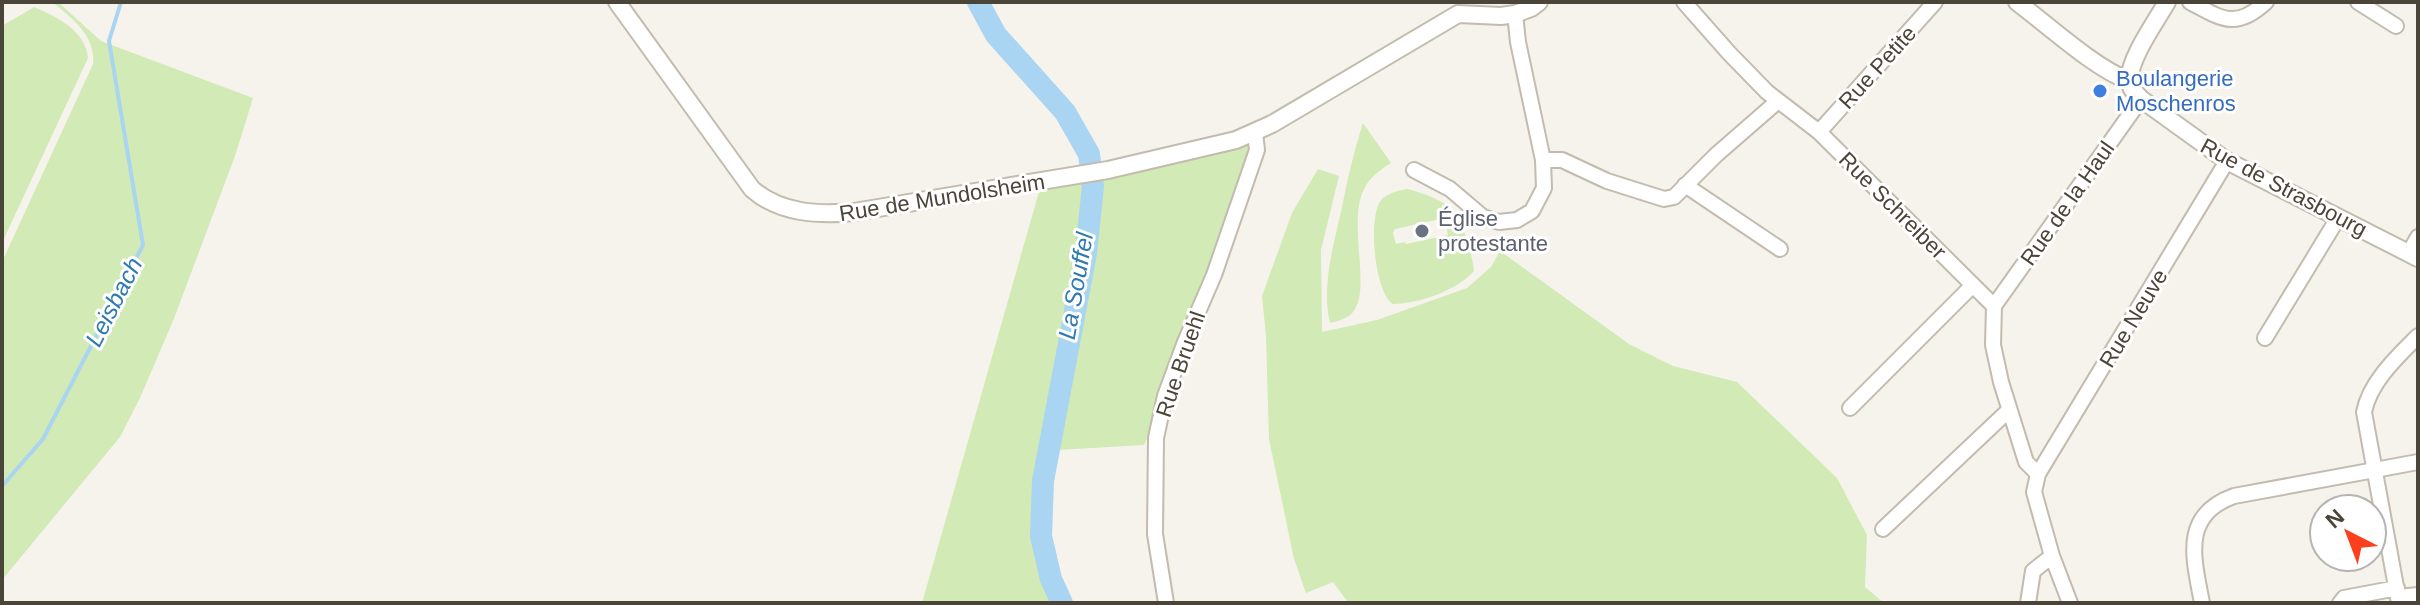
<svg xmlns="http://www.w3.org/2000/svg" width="2420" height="605" font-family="Arial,sans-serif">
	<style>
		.green { fill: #d2eab5; fill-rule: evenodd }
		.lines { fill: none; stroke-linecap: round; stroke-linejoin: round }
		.stream { stroke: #a9d4f2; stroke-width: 4 }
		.river { stroke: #a9d4f2; stroke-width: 22 }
		.minor-casing { stroke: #c2bbae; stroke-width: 18 }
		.tertiary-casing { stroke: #c2bbae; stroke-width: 20 }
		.minor { stroke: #fff; stroke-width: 14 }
		.tertiary { stroke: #fff; stroke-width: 16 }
		.shop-dot { fill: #3f7fe0; stroke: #fff; stroke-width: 3 }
		.worship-dot { fill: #6b7280; stroke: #fff; stroke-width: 3 }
		.labels { text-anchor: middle; stroke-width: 6; stroke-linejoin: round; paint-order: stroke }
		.street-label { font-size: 22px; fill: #4b4439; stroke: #fff }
		.shop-label { font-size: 22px; fill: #366cbe; stroke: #fff; text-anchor: start }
		.worship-label { font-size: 22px; fill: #5b616d; stroke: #fff; text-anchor: start }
		.water-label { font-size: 24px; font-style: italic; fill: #2e7ab2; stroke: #fff }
	</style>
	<rect width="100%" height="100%" fill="#f6f3ec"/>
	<!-- green -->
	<path class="green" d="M52,2H58L101,41L253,98L235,156L173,321L140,398L120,437L2,580V262L93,64C96,36 72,18 52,2Z
		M34,7C56,16 86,31 88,58L2,243V26Z
		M1363,123L1391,163C1380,170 1370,177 1364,189C1347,222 1372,290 1353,312C1347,319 1338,321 1330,323C1321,285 1334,244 1342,207C1348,178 1354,151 1363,123Z
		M1253,131L1246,200L1193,339L1144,445L1057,450L1045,570L1063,603H922L1044,174Z
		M1318,169L1339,176L1321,250L1322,332L1377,320L1467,288L1491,267L1500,251L1629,344L1673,366L1737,382L1837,478L1867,535L1865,587L1884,603H1346L1347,601L1333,582L1306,593L1294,559L1269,439L1266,336L1262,296L1292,213Z
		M1407,189C1420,192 1443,200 1453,210C1462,220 1473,257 1474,271C1458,290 1418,304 1393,304C1375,295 1366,212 1383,198C1389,193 1400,190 1407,189ZM1445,218L1448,235L1406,244L1405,242L1396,244L1393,233L1395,229Z"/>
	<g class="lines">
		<!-- stream -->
		<path class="stream" d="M2,486L43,439L143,245L109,41L121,2"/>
		<!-- river -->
		<path class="river" d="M978,2L996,35L1065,112L1089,154L1093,186L1086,253L1043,481L1041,536L1051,579L1062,603"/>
		<!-- minor casing -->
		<g class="minor-casing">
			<path id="minor" d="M1684,2L1729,53L1767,92L1819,132L1994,306L1993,345L2001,382L2026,462L2038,474
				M2190,2C2222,19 2236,30 2266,2
				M2358,2L2396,26
				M1819,132L1935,2
				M1543,160H1562L1607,181L1664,199L1674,197L1716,155L1778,101
				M1414,170L1450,189L1483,217L1499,222L1517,220L1532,211L1544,188L1543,160L1518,42L1515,14
				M1685,185L1780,249
				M2409,253L2418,237
				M1994,306L2141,99
				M2265,338L2338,218
				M1850,408L1973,285
				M1883,529L2009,410
				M2398,597L2418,595
				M1166,603L1155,534L1156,438L1165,396L1185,342L1214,275L1257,150L1255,133
				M2028,603L2033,571L2052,556
				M2070,603L2052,556L2034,492L2038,474L2227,161
				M2202,603C2194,560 2180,515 2234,496L2418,462
				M2340,603L2344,598L2397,588
				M2399,603L2364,412C2370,382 2397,357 2418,336"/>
		</g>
		<!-- tertiary casing -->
		<g class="tertiary-casing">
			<path id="tertiary" d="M617,2L752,189C780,214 819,215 854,212L1108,170L1236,140L1272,124L1458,14L1501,16L1515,14L1531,8L1539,2
				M2017,2C2049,26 2093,67 2129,81
				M2129,81L2132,89L2141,99L2227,161L2418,258
				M2129,81C2130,57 2155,23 2167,2"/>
		</g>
		<!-- minor -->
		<use href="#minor" class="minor"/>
		<!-- tertiary -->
		<use href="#tertiary" class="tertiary"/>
	</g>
	<!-- markers -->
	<circle class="shop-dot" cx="2100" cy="91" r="8"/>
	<circle class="worship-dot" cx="1422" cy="231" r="8"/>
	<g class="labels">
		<!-- street labels -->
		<g class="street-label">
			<text transform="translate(1877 67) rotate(-48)" y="8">Rue Petite</text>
			<text transform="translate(2284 187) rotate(28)" y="8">Rue de Strasbourg</text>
			<text transform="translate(942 197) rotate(-9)" y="8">Rue de Mundolsheim</text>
			<text transform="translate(2067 203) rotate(-55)" y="8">Rue de la Haul</text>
			<text transform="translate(1893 205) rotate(45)" y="8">Rue Schreiber</text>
			<text transform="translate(2133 318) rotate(-59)" y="8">Rue Neuve</text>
			<text transform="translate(1180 364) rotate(-71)" y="8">Rue Bruehl</text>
		</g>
		<!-- shop labels -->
		<g class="shop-label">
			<text x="2116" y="86">Boulangerie<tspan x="2116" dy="25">Moschenros</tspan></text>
		</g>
		<!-- worship labels -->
		<g class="worship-label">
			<text x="1438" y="226">Église<tspan x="1438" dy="25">protestante</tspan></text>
		</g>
		<!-- water labels -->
		<g class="water-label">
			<text transform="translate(1076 286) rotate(-80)" y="8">La Souffel</text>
			<text transform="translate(114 302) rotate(-63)" y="8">Leisbach</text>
		</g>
	</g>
	<!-- border -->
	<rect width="2420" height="605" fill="none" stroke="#4b4439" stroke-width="8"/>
	<!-- north arrow -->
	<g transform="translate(2348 533) rotate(318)"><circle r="38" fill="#ffffff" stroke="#b7b4b0" stroke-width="2"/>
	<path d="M0-6L14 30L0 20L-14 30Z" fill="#fc3f1d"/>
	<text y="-12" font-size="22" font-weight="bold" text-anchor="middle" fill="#4b4439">N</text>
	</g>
</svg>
